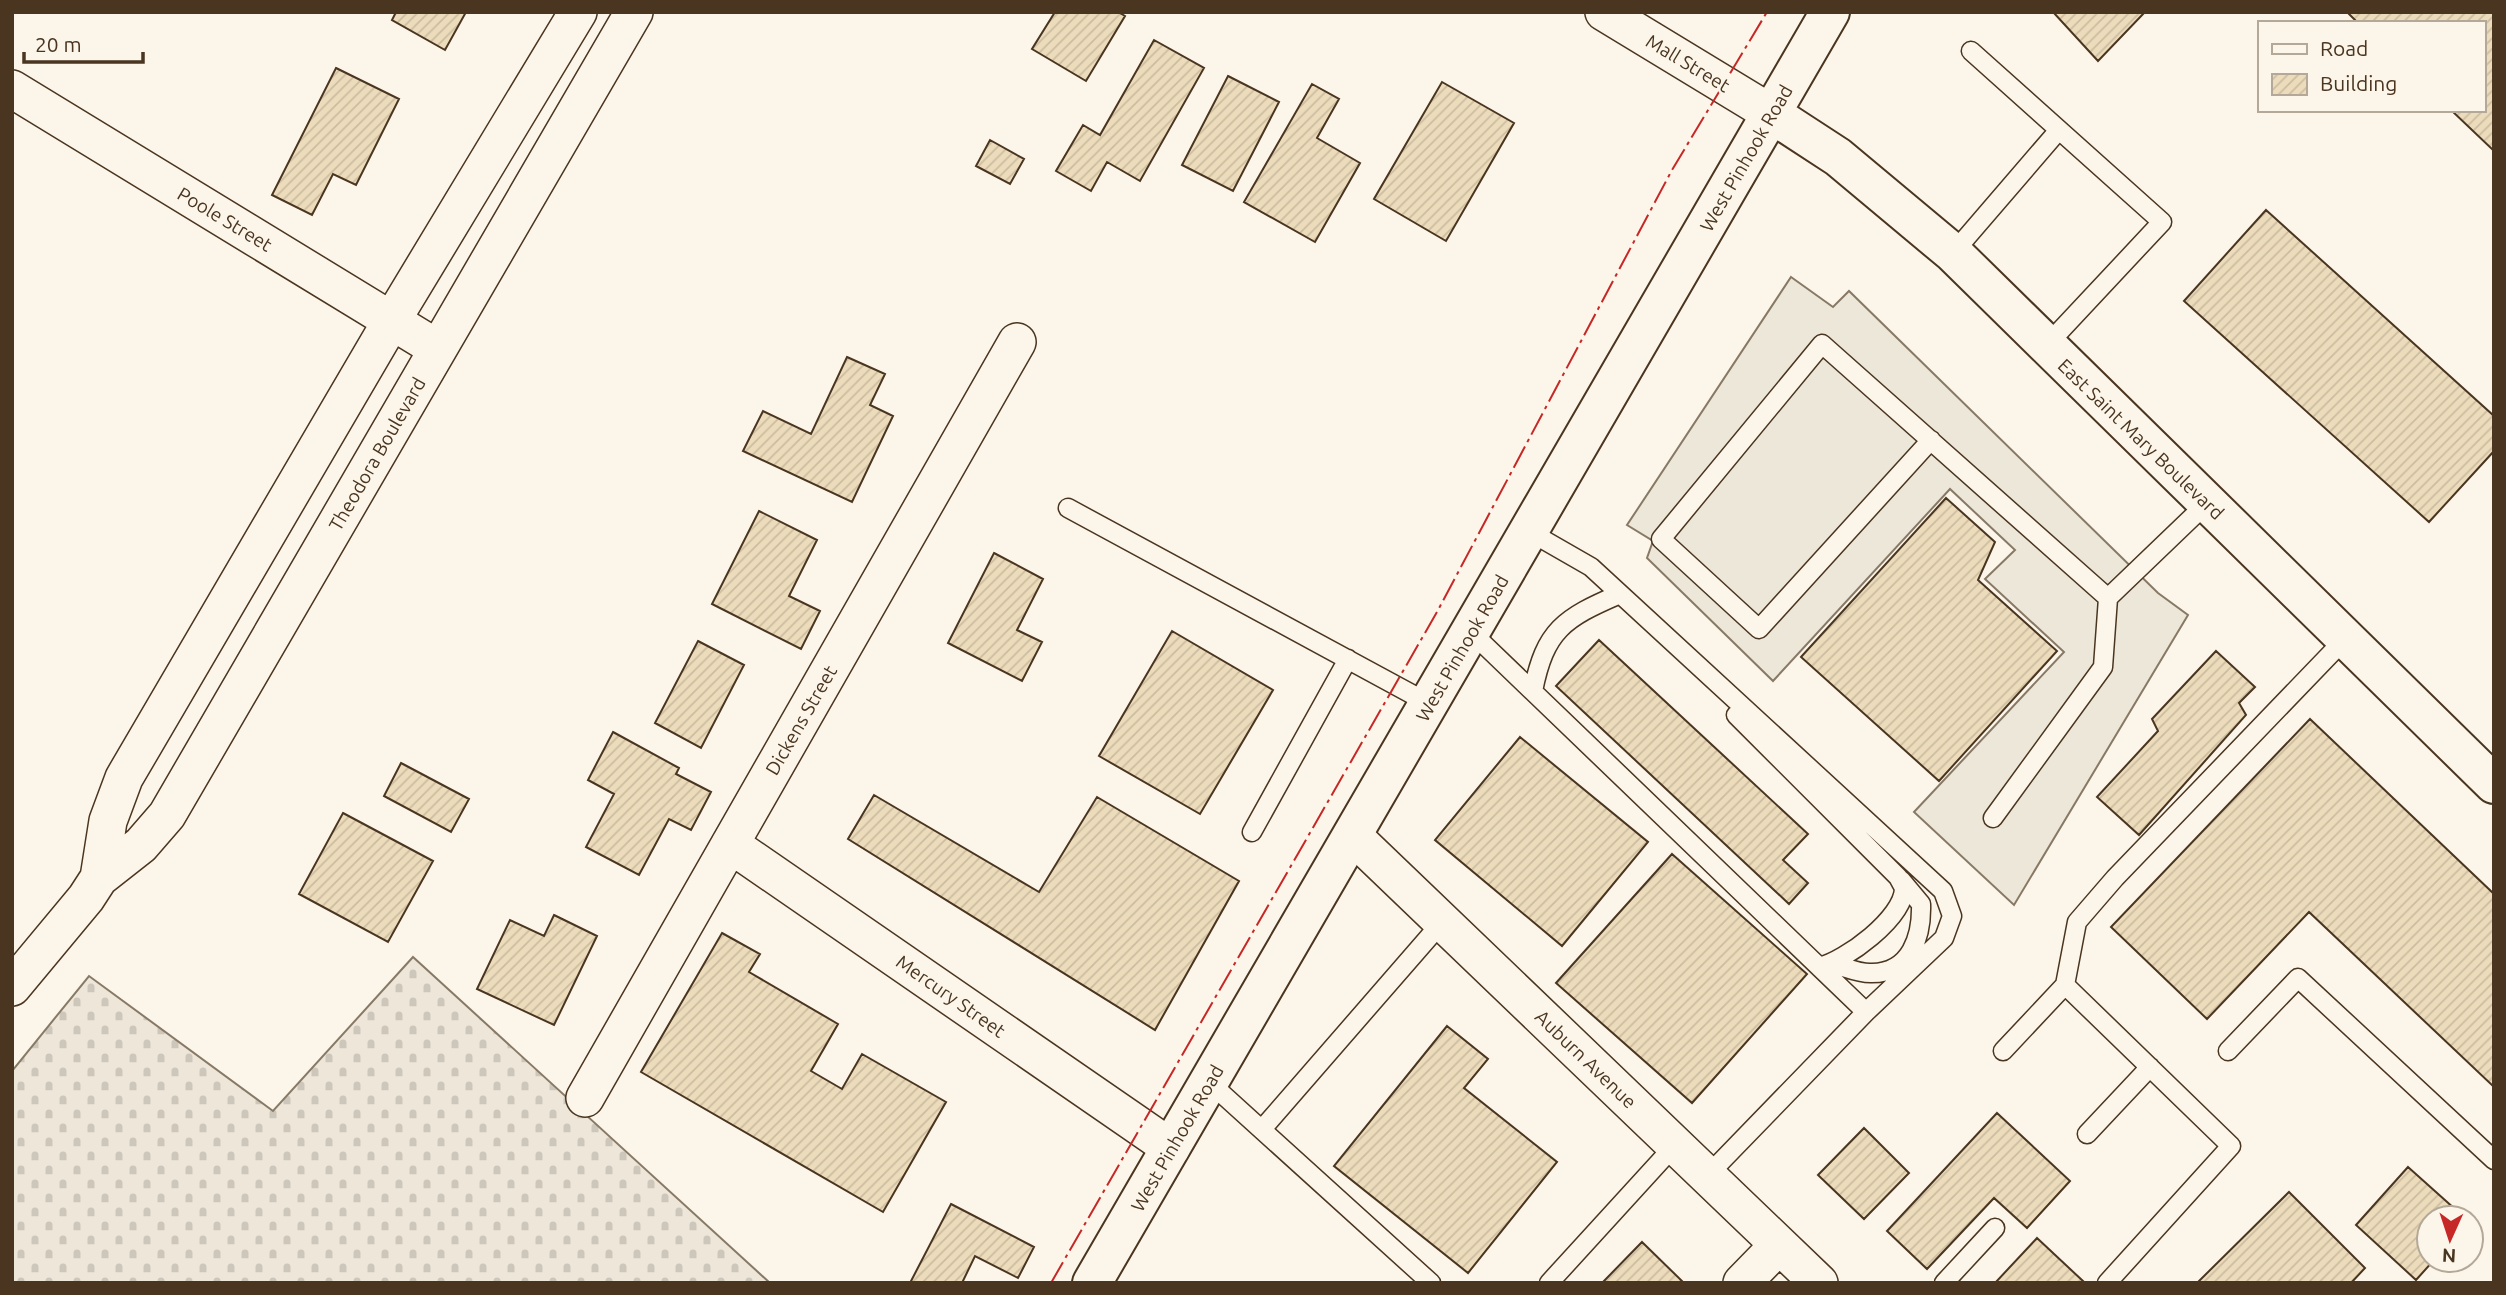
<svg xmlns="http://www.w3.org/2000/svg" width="2506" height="1295" font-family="Ubuntu,sans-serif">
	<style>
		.cemetery { fill: url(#cemetery-stones); stroke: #887966; stroke-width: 2 }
		.parking { fill: #ede7d9; stroke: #887966; stroke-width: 2 }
		.building { fill: url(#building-hatch); stroke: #4a3520; stroke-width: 2 }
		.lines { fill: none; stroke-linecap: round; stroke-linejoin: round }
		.lane-casing { stroke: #4a3520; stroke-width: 21 }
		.street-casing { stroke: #4a3520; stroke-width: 40 }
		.secondary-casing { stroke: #4a3520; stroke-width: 42 }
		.lane { stroke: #fbf6e9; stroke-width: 18 }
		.street { stroke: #fbf6e9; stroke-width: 37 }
		.secondary { stroke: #fbf6e9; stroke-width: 38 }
		.power { stroke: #c62828; stroke-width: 2; stroke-dasharray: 24 5 3.5 5; stroke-linecap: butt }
		.labels { text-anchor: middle; stroke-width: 5; stroke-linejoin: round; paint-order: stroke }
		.street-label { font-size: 19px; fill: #4a3520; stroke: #fbf6e9 }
	</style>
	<defs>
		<pattern id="cemetery-stones" width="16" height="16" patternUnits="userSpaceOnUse" patternTransform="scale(1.75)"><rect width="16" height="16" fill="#ede6d9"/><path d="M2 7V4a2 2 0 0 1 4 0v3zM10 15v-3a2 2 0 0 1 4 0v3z" fill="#cdc6ba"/></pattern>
		<pattern id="building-hatch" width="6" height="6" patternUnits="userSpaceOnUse" patternTransform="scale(1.75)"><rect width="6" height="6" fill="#ecdcbc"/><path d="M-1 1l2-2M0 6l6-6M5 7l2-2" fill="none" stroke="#ccbda1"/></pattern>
	</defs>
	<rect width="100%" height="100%" fill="#fbf6e9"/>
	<!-- cemetery -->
	<path class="cemetery" d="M413,957L770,1283H12V1071L89,976L273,1111Z"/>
	<!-- parking -->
	<path class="parking" d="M1791,277L1833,307L1849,291L2158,593L2188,615L2014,905L1914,812L2064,652L1985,579L2015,550L1950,489L1773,681L1647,558L1653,541L1627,525Z"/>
	<!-- building -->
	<path class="building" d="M396,12H466L445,50L392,20Z
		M1055,12H1118L1125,16L1086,81L1032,49Z
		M2053,12H2145L2098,61Z
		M2347,12H2494V151L2451,110H2483V23H2358Z
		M1154,40L1204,68L1140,181L1107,162L1091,191L1056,171L1083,125L1100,135Z
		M336,68L399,99L356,185L333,174L312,215L272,195Z
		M1228,76L1279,102L1233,191L1182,165Z
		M1442,82L1514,123L1446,241L1374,199Z
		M1312,84L1339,99L1317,138L1360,163L1315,242L1244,202Z
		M990,140L1024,159L1010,184L976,166Z
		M2266,210L2494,416V451L2429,522L2184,301Z
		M847,357L885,374L870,405L893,416L852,502L743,451L763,411L811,434Z
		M1946,498L1995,542L1978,580L2057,651L1939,781L1801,657Z
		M759,511L817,540L789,596L820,611L801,649L712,604Z
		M994,553L1043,579L1017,630L1042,642L1022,681L948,643Z
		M1172,631L1273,690L1200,814L1099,756Z
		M1599,640L1808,834L1783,860L1808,883L1789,904L1556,686Z
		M698,641L744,665L701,748L655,723Z
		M2216,651L2255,687L2239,703L2246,715L2139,835L2097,797L2158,731L2152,719Z
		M2310,719L2494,894V1087L2309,912L2207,1019L2111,927Z
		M613,732L679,768L676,774L711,792L691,830L669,819L639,875L586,847L614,794L588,780Z
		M1520,737L1648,842L1562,946L1435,840Z
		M401,763L469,799L451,832L384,796Z
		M874,795L1039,892L1097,797L1239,881L1155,1030L848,839Z
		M343,813L433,861L388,942L299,894Z
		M1672,854L1807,974L1692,1103L1556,983Z
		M554,915L597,936L554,1025L477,989L510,920L544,936Z
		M722,933L760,954L749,972L838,1024L811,1071L842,1089L862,1054L946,1102L883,1212L641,1072Z
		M1447,1026L1488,1059L1464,1088L1557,1162L1468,1273L1334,1166Z
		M1997,1113L2070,1181L2027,1228L1994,1198L1927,1269L1887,1231Z
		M1864,1128L1909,1173L1864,1219L1818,1175Z
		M2408,1167L2465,1218H2429V1260H2434L2416,1280L2356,1225Z
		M2289,1192L2365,1268L2351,1283H2197Z
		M951,1204L1034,1247L1018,1278L975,1256L962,1283H910Z
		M2037,1238L2084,1282V1283H1995Z
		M1642,1242L1684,1283H1602Z"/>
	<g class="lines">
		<!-- lane casing -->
		<g class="lane-casing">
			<path id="lane" d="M1971,51L2162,222L2045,347
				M1953,253L2058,131
				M1931,440L1759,629L1661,539L1822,344L2108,598L2206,504
				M1068,508L1430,704
				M1471,632L1866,1012L1944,938L1952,916L1943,891L1591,567L1530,532
				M1533,691C1545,630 1564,618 1620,594
				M1736,715L1898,877L1904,888C1904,918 1845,961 1819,967
				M1993,818L2103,667L2108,598
				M1252,832L1348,659
				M1833,964C1845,967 1860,974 1872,973C1911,973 1922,936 1921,904L1901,880
				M2065,985L2077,922L2115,878L2345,639
				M2003,1051L2065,985L2231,1146L2107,1283
				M2228,1051L2298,978L2494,1160
				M1209,1082L1431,1283
				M1263,1128L1443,921
				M2087,1134L2150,1067
				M1707,1176L1866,1012
				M1549,1283L1675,1145
				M1944,1283L1995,1228"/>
		</g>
		<!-- street casing -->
		<g class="street-casing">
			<path id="street" d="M1604,12L1772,114
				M12,89L438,349
				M1353,836L1819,1283
				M730,844L1171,1148
				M99,878L108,821L124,778L392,320L578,12
				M12,987L86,898L99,878L141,845L167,815L634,12
				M585,1098L1017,342
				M1742,1283L1779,1245"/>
		</g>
		<!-- secondary casing -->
		<g class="secondary-casing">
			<path id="secondary" d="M1772,114L1838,157L1953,253L2494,784
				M1092,1283L1830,12"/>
		</g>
		<!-- lane -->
		<use href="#lane" class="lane"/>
		<!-- street -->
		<use href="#street" class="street"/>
		<!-- secondary -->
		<use href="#secondary" class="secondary"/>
		<!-- power -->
		<path class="power" d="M1051,1283L1437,612L1672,170L1767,12"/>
	</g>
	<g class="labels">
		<!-- street labels -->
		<g class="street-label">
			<text transform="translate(1688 63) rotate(31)" y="7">Mall Street</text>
			<text transform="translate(1746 158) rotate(-60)" y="7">West Pinhook Road</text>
			<text transform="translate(225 219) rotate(31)" y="7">Poole Street</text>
			<text transform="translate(2141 439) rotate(44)" y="7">East Saint Mary Boulevard</text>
			<text transform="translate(377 454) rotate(-60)" y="7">Theodora Boulevard</text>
			<text transform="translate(1462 648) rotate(-60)" y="7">West Pinhook Road</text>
			<text transform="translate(801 720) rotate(-60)" y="7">Dickens Street</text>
			<text transform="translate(951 996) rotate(35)" y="7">Mercury Street</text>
			<text transform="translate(1586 1059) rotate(44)" y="7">Auburn Avenue</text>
			<text transform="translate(1177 1138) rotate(-60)" y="7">West Pinhook Road</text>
		</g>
	</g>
	<!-- border -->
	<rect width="2506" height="1295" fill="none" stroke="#4a3520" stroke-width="28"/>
	<!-- legend -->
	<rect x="2258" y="21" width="228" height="91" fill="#fbf6e9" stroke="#b4a999" stroke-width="2"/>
	<rect x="2272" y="44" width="35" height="10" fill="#fbf6e9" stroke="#b4a999" stroke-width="2"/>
	<text x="2320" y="56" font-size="21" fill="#4a3520">Road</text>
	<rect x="2272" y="74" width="35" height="21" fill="url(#building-hatch)" stroke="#b4a999" stroke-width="2"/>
	<text x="2320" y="91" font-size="21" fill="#4a3520">Building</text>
	<!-- north arrow -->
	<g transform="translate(2450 1239) rotate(183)"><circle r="33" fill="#fbf6e9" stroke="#b4a999" stroke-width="2"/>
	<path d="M0-5L12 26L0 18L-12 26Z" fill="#c62828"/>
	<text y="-10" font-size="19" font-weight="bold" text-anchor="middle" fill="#4a3520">N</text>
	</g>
	<!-- scale -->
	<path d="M24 52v10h119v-10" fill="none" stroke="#4a3520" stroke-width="3.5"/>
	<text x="35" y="52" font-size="21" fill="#4a3520" stroke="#fbf6e9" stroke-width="5" paint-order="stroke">20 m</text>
</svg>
